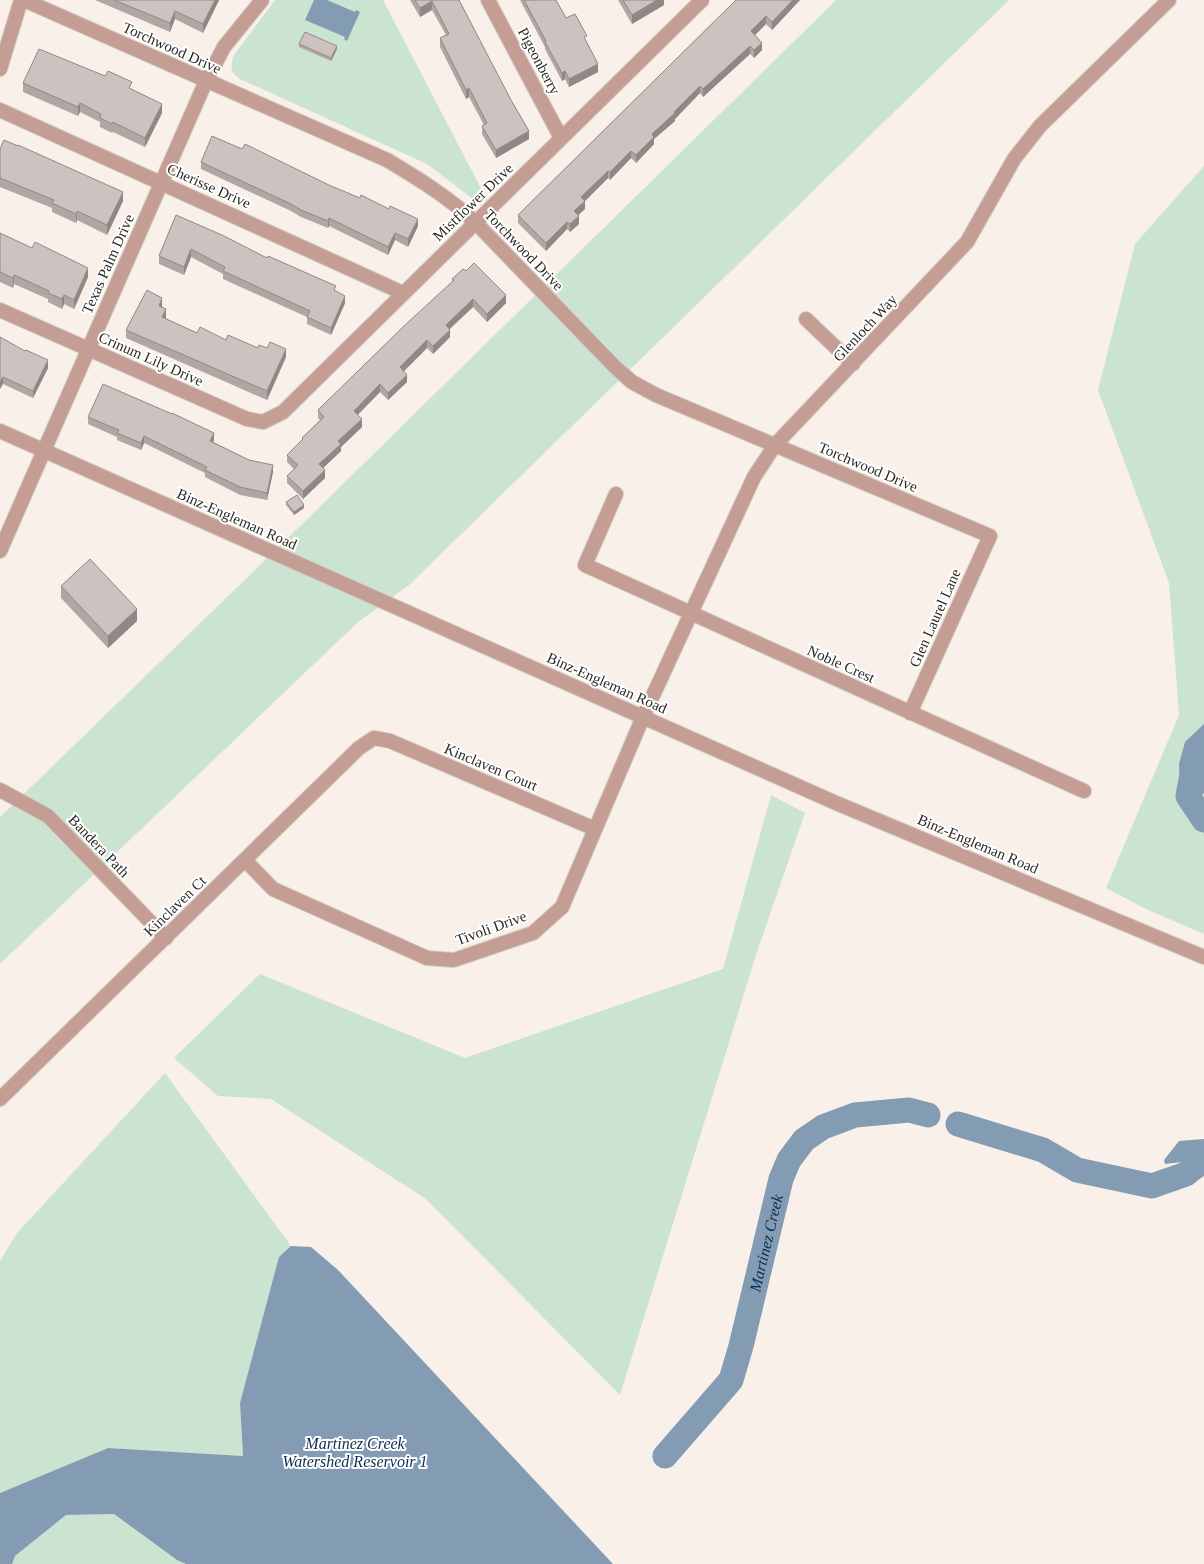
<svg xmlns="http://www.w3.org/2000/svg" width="1204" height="1564" font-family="'Times New Roman',serif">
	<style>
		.green { fill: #cbe3d1 }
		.water { fill: #849bb4 }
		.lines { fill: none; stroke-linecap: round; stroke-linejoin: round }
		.river { stroke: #849bb4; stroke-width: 25 }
		.minor-casing { stroke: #d4ccc6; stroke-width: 16 }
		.tertiary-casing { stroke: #d4ccc6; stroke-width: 16 }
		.minor { stroke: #c49e94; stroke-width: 14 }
		.tertiary { stroke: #c49e94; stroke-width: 14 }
		.wall { fill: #b0a7a4 }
		.shaded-wall { fill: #908886 }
		.building { fill: #cdc2bf; stroke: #908886 }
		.labels { text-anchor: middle; stroke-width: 4; stroke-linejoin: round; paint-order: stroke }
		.street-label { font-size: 15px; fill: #2c2926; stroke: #fff }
		.water-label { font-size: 16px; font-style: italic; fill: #0a2e51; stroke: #fff }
	</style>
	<rect width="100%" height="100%" fill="#f9f0e9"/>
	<!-- green -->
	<path class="green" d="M275,0H383L487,200L480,202H477L427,164L240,79C230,72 230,66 234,55Z
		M836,0H1009L409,585L358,622L0,964V817L291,535Z
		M1204,166V934L1146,909L1106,888L1179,715L1169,583L1098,390L1135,244Z
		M771,795L805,813L756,955L620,1395L426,1199L271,1099L218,1096L174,1058L260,974L465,1058L723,969Z
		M165,1073L291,1246L240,1403L243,1456L108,1448L0,1493V1261L17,1233Z
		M114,1514L177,1560L186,1564H12L15,1556L66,1515Z"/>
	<!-- water -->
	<path class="water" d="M314,0H327L355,12L356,10L360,12L347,41L344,39L345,37L305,20Z
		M1204,724V793L1192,801L1180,786L1179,764L1185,742Z
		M1204,1139V1176L1195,1182L1175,1188L1199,1174V1160L1165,1164L1164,1160L1179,1141Z
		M291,1246L311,1247L338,1270L613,1564H186L177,1560L114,1514L66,1515L15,1556L12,1564H0V1493L108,1448L243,1456L240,1403L279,1257Z"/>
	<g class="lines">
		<!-- river -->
		<g class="river">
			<path d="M1204,757L1194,764L1188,796L1204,820"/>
			<path d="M958,1124L1043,1150L1077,1170L1152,1186L1186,1174L1204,1158"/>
			<path id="s1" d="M665,1456L731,1380L741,1346L781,1179L789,1160L804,1140L823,1127L855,1115L909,1110L928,1115"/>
		</g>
		<!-- minor casing -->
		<g class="minor-casing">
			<path id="minor" d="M24,0L387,160C419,179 448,197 475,222L615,367L632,382L656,395L990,536L910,713
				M488,0L561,138
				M0,69L21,0
				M0,110L403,293
				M0,310L247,419L263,422L283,412L702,0
				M806,319L853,364
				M616,494L585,565L1084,791
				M0,551L206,81L224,47L262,0
				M0,790L48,816L166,938
				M245,860L273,889L427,958L454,960L533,933L562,907L643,717L754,477L775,445L967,242L1014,159L1040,126L1169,0
				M0,1099L359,748L374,738L390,741L595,829"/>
		</g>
		<!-- tertiary casing -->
		<g class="tertiary-casing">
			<path id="tertiary" d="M0,431L836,803L1204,957"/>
		</g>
		<!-- minor -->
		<use href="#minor" class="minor"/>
		<!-- tertiary -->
		<use href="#tertiary" class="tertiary"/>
	</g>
	<!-- wall -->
	<path class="wall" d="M95,0H219L203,33L175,19L170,32Z
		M410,0H459L529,139L496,158L482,134V126L484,125L469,97L466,99L440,47V38L446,35L432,10L420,17Z
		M520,0H556L566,18L587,43L598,72L569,87L565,79L562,81L545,49V47Z
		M618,0H664V5L632,24Z
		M736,0H800L772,30L766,24L755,35L762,50L754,58L750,54L703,97L700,93L675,119V121L654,139V144L636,163L631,158L610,180L608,178L585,201V209L578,215L579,224L570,232L567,229L546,251L518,223V215Z
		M299,44L337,49L331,61L299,47Z
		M23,83L132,89L162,113L145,147L113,132L112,133L100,127V122L80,112L78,116L23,92Z
		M0,149L123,201L107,235L77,220L76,223L52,212V208L0,187Z
		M242,149L331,186L418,226L408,247L395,240L388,255L329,226L328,228L301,217L291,211L201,169V162Z
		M176,215L336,291L345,303L331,335L307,324V317L223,279V274L191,257L184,275L159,264V256Z
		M0,233L88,277L74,309L64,304L62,309L48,302V299L14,284L13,288L0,282Z
		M452,279L506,303L487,322L473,307L450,329V337L433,354L427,348L404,371L407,382L388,400L380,392L358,415L362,427L341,447V451L323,468L325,478L303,499L287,483V476L294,469L287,462V455L302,440V438L320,420L318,418V410L452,282Z
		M162,306L166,318V319L197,333L258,348L286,357L267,400L126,338V330Z
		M0,337L48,368L33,398L3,384Z
		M88,417L214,440L213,442L273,472L267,500L240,495L205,477V473L144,443L141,450L117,440V437L88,424Z
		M286,502L304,508L294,515L286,505Z
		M61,586L137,621L108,648L61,598Z"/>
	<!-- shaded-wall -->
	<path class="shaded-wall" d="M215,0H219L203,33V24Z
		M657,0H664V5L632,24V15Z
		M793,0H800L772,30V22Z
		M432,1V10L420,17V8Z
		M175,11V19L170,32V23Z
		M766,16V24L751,39V31Z
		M762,43V50L754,58V50Z
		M337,46V49L331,61V58Z
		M750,46V54L703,97V89Z
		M598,64V72L569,87V79Z
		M565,71V79L562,81V73Z
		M700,86V93L675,119V121L654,139V144L636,163V155L652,134Z
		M469,88V97L466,99V90Z
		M80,103V112L78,116V107Z
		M162,104V113L145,147V138Z
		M529,131V139L496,158V150Z
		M631,151V158L610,180V172Z
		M608,171V178L585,201V209L574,219V211L581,197Z
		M123,192V201L107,235V225Z
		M77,211V220L76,223V214Z
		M579,216V224L570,232V224Z
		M329,218V226L328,228V221Z
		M418,219V226L408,247V239Z
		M567,222V229L546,251V243Z
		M395,233V240L388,255V247Z
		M191,249V257L184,275V267Z
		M88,268V277L74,309V300Z
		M14,275V284L13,288V278Z
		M64,295V304L62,309V299Z
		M506,295V303L487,322V314Z
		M345,296V303L331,335V328Z
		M162,298V306L159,314V306Z
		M473,299V307L446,332V325Z
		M166,309V318L162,326V317Z
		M450,330V337L433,354V346Z
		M427,340V348L400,375V367Z
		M286,349V357L267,400V391Z
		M48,360V368L33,398V391Z
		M407,375V382L388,400V393Z
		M3,377V384L0,389V382Z
		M380,384V392L354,418V411Z
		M362,419V427L341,447V451L319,472V464L338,441Z
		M214,433V440L210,448V441Z
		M144,436V443L141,450V443Z
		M273,465V472L267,500V493Z
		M325,470V478L303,499V491Z
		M304,505V508L294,515V512Z
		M137,609V621L108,648V636Z"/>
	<!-- building -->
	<path class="building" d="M114,0H215L203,24L175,11L170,23Z
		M415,0H459L511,100L529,131L496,150L482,126L487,123L469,88L466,90L440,38L449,34L432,1L420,8Z
		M524,0H556L566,18L575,14L587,36L584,37L598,64L569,79L565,71L562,73L545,42L546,41Z
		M623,0H657L632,15Z
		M736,0H793L772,22L766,16L751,31L762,43L754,50L750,46L703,89L700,86L674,112L675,113L652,134L654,137L636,155L631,151L610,172L608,171L581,197L585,201L574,211L579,216L570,224L567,222L546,243L518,215Z
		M305,32L337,46L331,58L299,44Z
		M39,49L105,76L108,71L132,82L129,88L162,104L145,138L113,122L112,124L100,118L101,114L80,103L78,107L23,83Z
		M212,136L242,149L245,144L331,186L360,198L361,195L389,209L390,206L418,219L408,239L395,233L388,247L329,218L328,221L301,210L291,204L201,162Z
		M4,140L18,146V145L123,192L107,225L77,211L76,214L52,203L54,200L0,178V149Z
		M176,215L222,235L267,258L268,256L336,286L334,290L345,296L331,328L307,317L310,311L223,271L225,267L191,249L184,267L159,256Z
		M0,233L32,248L35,242L88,268L74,300L64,295L62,299L48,293L49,291L14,275L13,278L0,272Z
		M474,263L506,295L487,314L473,299L446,325L450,330L433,346L427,340L400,367L407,375L388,393L380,384L354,411L362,419L338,441L341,444L319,464L325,470L303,491L287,476L298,465L287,455L303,439L302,438L324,417L318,410L404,326L454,280L452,279L463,269L466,271Z
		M147,290L162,298L159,306L166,309L162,317L197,333L200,327L226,340L228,335L258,348L259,345L267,348L270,342L286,349L267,391L126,330Z
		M0,337L25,351L26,350L48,360L33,391L3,377L0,382Z
		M103,384L172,414V413L214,433L210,441L249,460L273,465L267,493L240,487L205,470L207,467L144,436L141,443L117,433L119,430L88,417Z
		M297,495L304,505L294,512L286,502Z
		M90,559L137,609L108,636L61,586Z"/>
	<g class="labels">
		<!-- street labels -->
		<g class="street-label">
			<text transform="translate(172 48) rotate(24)" y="5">Torchwood Drive</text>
			<text transform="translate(539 61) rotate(62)" y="5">Pigeonberry</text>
			<text transform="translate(209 186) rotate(24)" y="5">Cherisse Drive</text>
			<text transform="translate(473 202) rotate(-44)" y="5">Mistflower Drive</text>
			<text transform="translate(524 250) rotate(46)" y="5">Torchwood Drive</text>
			<text transform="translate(108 264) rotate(-66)" y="5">Texas Palm Drive</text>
			<text transform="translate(865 328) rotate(-47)" y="5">Glenloch Way</text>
			<text transform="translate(151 359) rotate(24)" y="5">Crinum Lily Drive</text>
			<text transform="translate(868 467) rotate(23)" y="5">Torchwood Drive</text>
			<text transform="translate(237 519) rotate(24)" y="5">Binz-Engleman Road</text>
			<text transform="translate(935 618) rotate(-66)" y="5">Glen Laurel Lane</text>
			<text transform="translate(841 664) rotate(24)" y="5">Noble Crest</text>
			<text transform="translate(607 683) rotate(24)" y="5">Binz-Engleman Road</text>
			<text transform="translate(491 767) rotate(23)" y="5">Kinclaven Court</text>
			<text transform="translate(978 844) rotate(23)" y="5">Binz-Engleman Road</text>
			<text transform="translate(99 846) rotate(46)" y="5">Bandera Path</text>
			<text transform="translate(175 906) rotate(-44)" y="5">Kinclaven Ct</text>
			<text transform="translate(491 928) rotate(-20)" y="5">Tivoli Drive</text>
		</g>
		<!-- water labels -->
		<g class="water-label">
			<text dy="6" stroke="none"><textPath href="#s1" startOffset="242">Martinez Creek</textPath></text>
			<text x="355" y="1449">Martinez Creek<tspan x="355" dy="18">Watershed Reservoir 1</tspan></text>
		</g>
	</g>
</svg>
